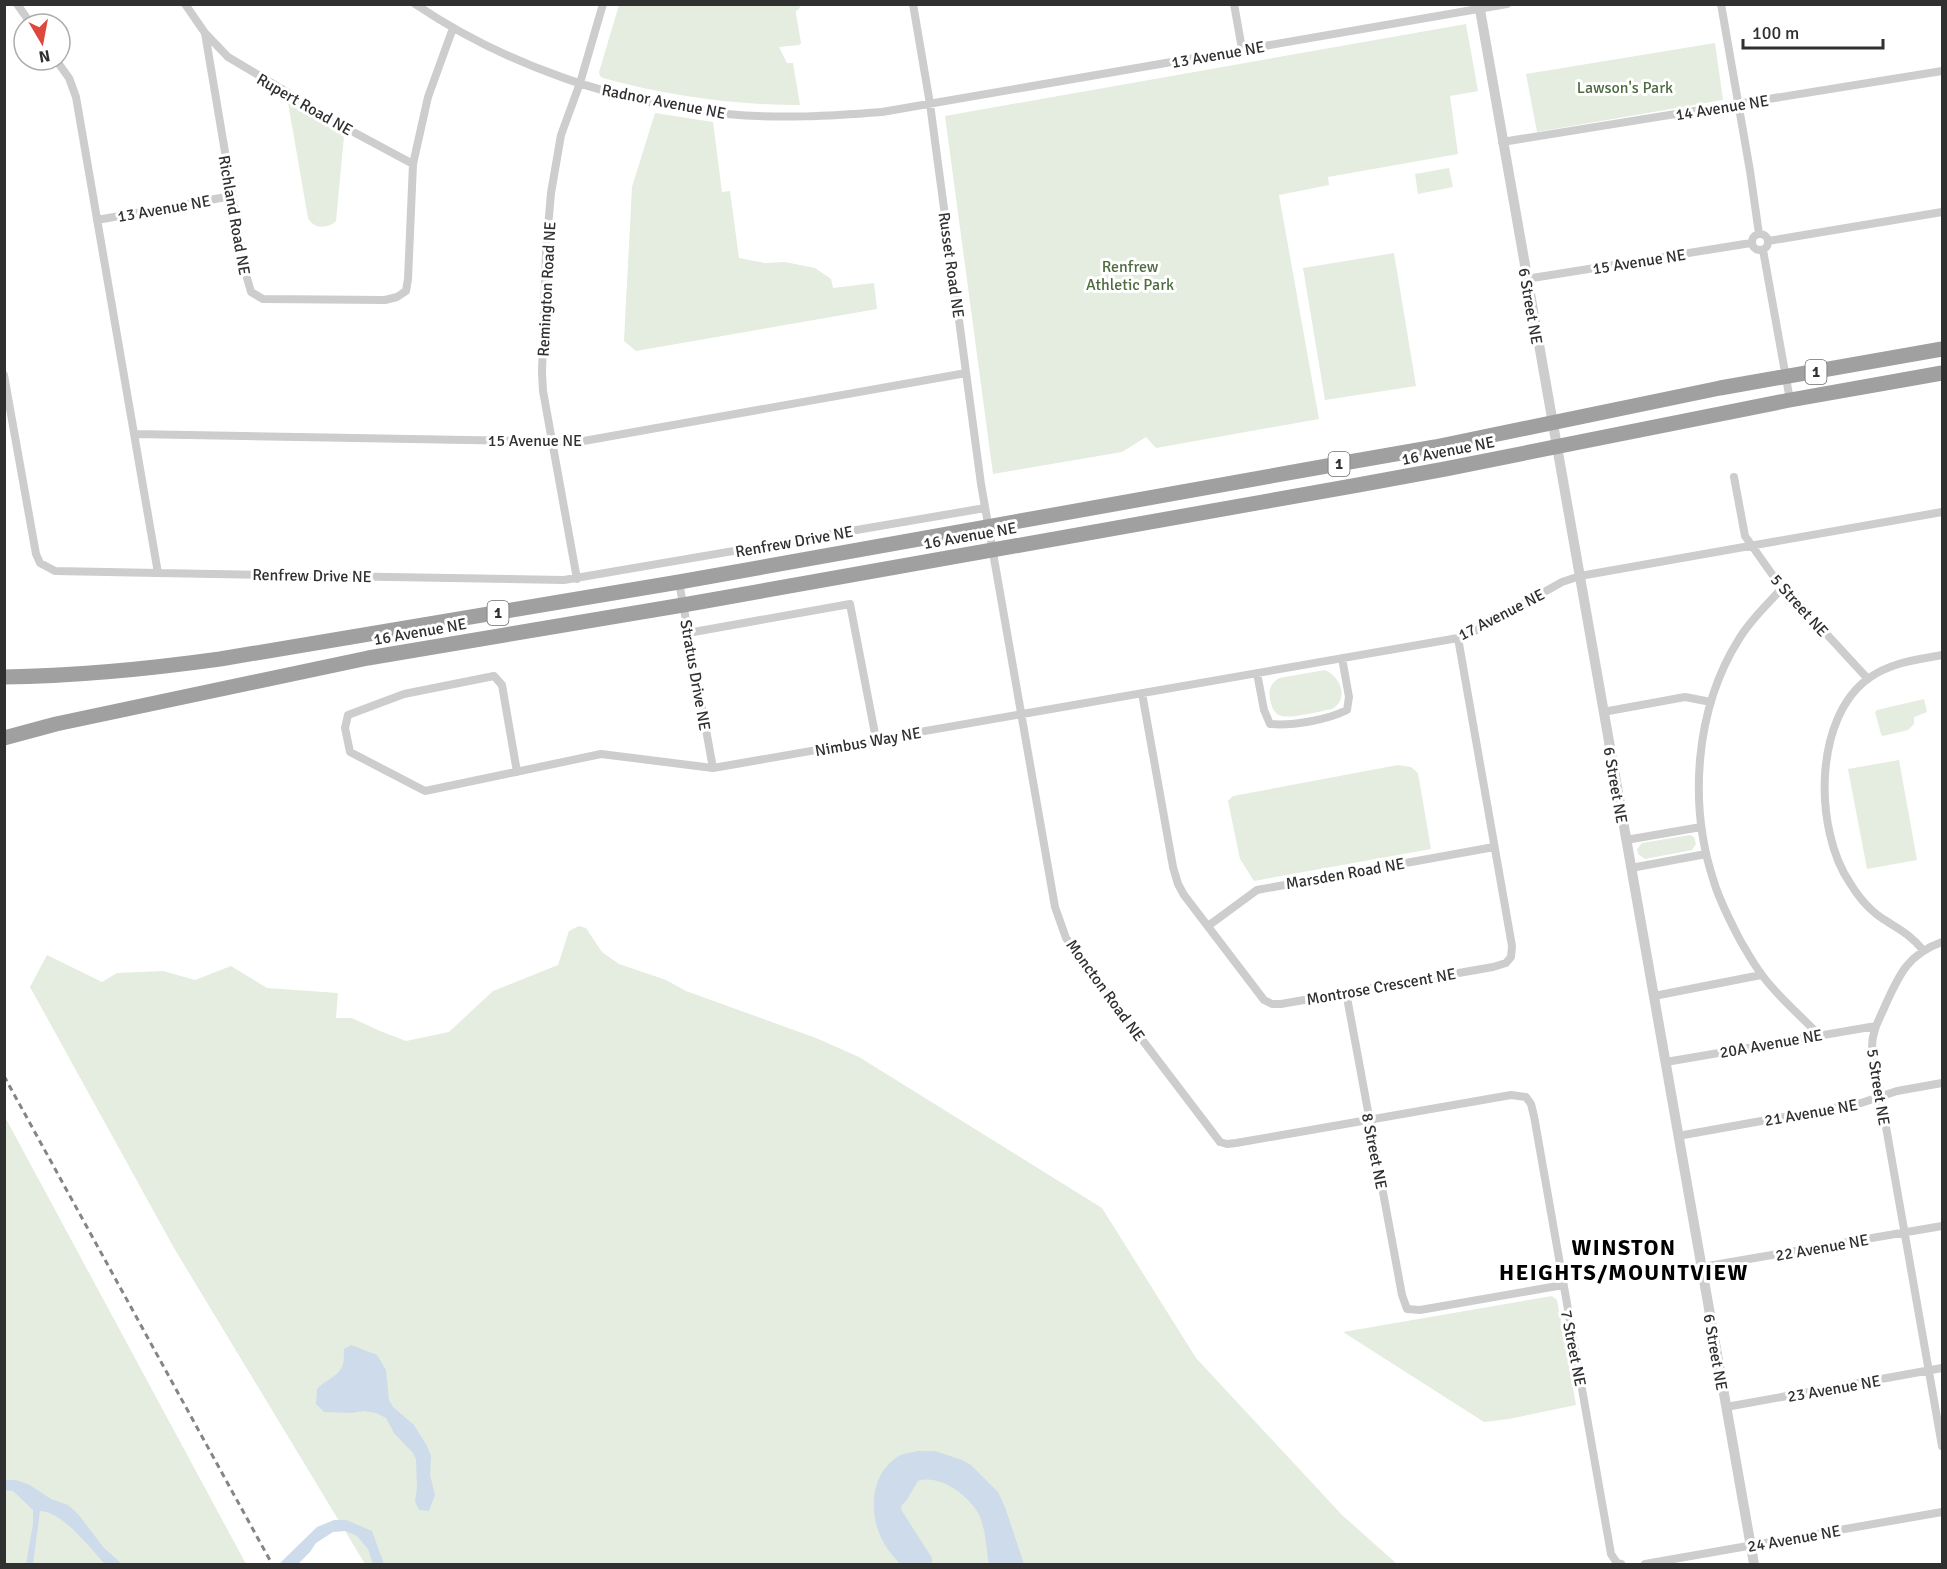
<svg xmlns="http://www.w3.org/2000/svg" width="1947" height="1569" font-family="Signika,sans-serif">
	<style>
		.green { fill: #e4eddf }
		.water { fill: #cddbeb }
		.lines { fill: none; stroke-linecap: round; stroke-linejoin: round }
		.minor { stroke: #cdcdcd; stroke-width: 8 }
		.tertiary { stroke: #cdcdcd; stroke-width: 10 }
		.trunk { stroke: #a0a0a0; stroke-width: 15 }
		.rail { stroke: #858585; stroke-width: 3; stroke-dasharray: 6 4.5; stroke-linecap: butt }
		.labels { text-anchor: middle; stroke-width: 6; stroke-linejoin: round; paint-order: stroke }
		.shield { fill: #fff; stroke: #6e6e6e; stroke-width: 1.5 }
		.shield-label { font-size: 15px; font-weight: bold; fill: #303030 }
		.street-label { font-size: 16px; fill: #303030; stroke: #fff }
		.park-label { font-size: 16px; fill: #4d6b3f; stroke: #fff }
		.district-label { font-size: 22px; font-weight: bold; letter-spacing: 1.5px; fill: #000; stroke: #fff }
	</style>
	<rect width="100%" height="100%" fill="#fff"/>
	<!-- green -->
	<path class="green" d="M799,5L800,8L796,11V14L801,43L799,45L779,47L787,63H793L800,105C733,105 668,96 603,78L600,76L599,72L619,5Z
		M1466,24L1478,91L1450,96L1458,154L1328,177L1329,185L1279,195L1319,419L1156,448L1146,437L1122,452L993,474L945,116Z
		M1715,43L1723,100L1537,132L1526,74Z
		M288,103L344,136L336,221C328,229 313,229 308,218Z
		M655,113L713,122L722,192L730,191L739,258L765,263L785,262L815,268L831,279L833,288L874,283L877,309L636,351L624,341L632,187Z
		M1449,168L1453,187L1418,194L1415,174Z
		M1394,253L1416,386L1325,400L1303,268Z
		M1325,670C1340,676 1350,699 1332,709C1321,711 1288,720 1279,715C1272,711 1272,706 1270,699C1268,690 1271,683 1279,678Z
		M1924,699L1927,712L1914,717V724L1908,730L1883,736L1881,734L1875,712L1877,710Z
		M1899,760L1917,860L1867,869L1848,769Z
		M1398,765L1411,767L1418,773L1431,849L1254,881L1240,859L1228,801L1233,796Z
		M1690,835L1694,837L1696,844L1692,850L1645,859L1638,854L1637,849L1642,843Z
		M579,926L586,928L602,952L619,964L666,980L686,991L816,1038L859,1057L1102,1208L1196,1358L1342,1515L1397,1564H365L174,1248L30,987L47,955L102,982L117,973L163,971L195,980L231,966L267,988L338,993L336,1018H352L380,1031L406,1041L449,1032L493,991L558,965L569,931Z
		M5,1117L246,1564H5Z
		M1552,1296L1557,1300L1576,1405L1509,1419L1484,1422L1343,1332Z"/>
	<!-- water -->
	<path class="water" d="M351,1345L377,1355L386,1370L389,1400L393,1407L414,1425L427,1446L431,1456L430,1475L435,1495L429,1511L419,1510L415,1502L417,1487L416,1459L413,1453L394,1433L386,1418L376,1413L363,1411L352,1413L324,1412L316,1404L317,1389C325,1380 339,1377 343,1364C345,1359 343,1354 344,1349Z
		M917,1451H935L962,1460L971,1465L998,1492L1005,1507L1024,1564H989C986,1548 986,1528 978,1513C968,1495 939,1474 918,1481L906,1501L901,1506L902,1511L932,1558V1562L929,1564H900C895,1558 889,1552 885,1545C871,1522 868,1486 888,1465C891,1462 895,1458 899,1456C904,1453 911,1453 917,1451Z
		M4,1480H16L30,1485L51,1499L68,1505L78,1514L104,1548L122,1564H105C89,1547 63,1512 40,1511L33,1564H26L33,1524V1510L13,1491L5,1490Z
		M334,1520H346L372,1531L384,1564H373L368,1549L357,1536L346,1531L333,1532L316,1543L310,1552L298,1564H279L317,1527Z"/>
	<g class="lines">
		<!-- minor -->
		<path class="minor" d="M17,4L31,24
			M185,4L205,33L245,271L251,292L263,299L385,300L397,297L406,291L408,279L413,164L428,97L453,28
			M415,4C507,66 617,103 727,114C779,119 830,116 882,112L1507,4
			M913,4L930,104L981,484L1055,907L1066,938L1080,958L1220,1142L1227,1144L1236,1143L1511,1095L1526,1097L1531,1104L1534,1116L1611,1554L1617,1563L1621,1564
			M1234,4L1242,49
			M1721,4L1750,171L1759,234
			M206,34L228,57L285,91L318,113L413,164
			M56,60L69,78L76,97L158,573L564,580L985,508
			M1502,142L1942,71
			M97,220L232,196
			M1752 242a8 8 0 1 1 16 0a8 8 0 1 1-16 0Z
			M1768,241L1942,212
			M1763,250L1790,400
			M1526,279L1751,243
			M4,375L36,554L40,563L55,571L158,573
			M134,434L578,442L966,373
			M1734,477L1745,536L1774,577L1868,679
			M577,579L543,391L542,372L546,251L551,193L561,135L580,83L603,4
			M679,582L713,768
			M1783,587C1768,604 1751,619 1739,639C1695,709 1688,804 1714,882C1720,902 1730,921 1740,940C1747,952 1754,965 1762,975C1778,997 1800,1015 1819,1035
			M688,633L850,604L876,739
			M1257,673L1264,710L1270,724C1293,726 1327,720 1347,710L1349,697L1342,658
			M1142,693L1173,867L1178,884L1184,895L1264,1000L1272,1004H1281L1493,967L1506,963L1511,957L1512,946L1458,638
			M1603,712L1685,697L1711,702
			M517,772L502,685L494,676L404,694L348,715L345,728L350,752L425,791L601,754L713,768L1458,638L1471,633L1562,582L1580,576L1942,512
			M1626,840L1701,827
			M1631,868L1706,854
			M1208,926L1257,890L1494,847
			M1942,942C1908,954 1899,975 1885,1006C1879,1020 1872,1031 1872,1047L1942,1446
			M1923,950C1911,936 1904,932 1888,922C1872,913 1859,898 1850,883C1814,830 1813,718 1869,678C1892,662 1916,660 1942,655
			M1346,992L1402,1295L1407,1309L1420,1310L1563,1285
			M1654,996L1761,975
			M1666,1062L1876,1026
			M1678,1136L1861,1103L1897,1091L1942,1083
			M1702,1267L1942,1226
			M1726,1407L1942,1368
			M1645,1564L1942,1512"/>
		<!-- tertiary -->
		<path class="tertiary" d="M1479,4L1754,1564"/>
		<!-- trunk -->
		<path class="trunk" d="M4,677C77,676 148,669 220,659L679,582L1355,461L1435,447L1720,388L1942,349
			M4,738L56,724L368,658L683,605L1358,485L1445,469L1790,400L1942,373"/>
		<!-- rail -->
		<path class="rail" d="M4,1076L272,1564"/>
	</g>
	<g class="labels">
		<!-- shield labels -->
		<g class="shield">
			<rect x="1805.5" y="360" width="21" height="24" rx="4.5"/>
			<rect x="1328.5" y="452" width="21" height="24" rx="4.5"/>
			<rect x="487.5" y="601" width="21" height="24" rx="4.5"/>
		</g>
		<g class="shield-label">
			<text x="1816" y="377">1</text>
			<text x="1339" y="469">1</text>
			<text x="498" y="618">1</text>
		</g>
		<!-- street labels -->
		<g class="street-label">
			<text transform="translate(1218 54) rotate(-10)" y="6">13 Avenue NE</text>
			<text transform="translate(664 101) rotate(11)" y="6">Radnor Avenue NE</text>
			<text transform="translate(305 104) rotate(30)" y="6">Rupert Road NE</text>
			<text transform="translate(1722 107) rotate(-9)" y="6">14 Avenue NE</text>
			<text transform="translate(164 208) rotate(-10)" y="6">13 Avenue NE</text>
			<text transform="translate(235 215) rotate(80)" y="6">Richland Road NE</text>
			<text transform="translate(1639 261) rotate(-9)" y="6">15 Avenue NE</text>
			<text transform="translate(952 265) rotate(82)" y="6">Russet Road NE</text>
			<text transform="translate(546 289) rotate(-87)" y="6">Remington Road NE</text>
			<text transform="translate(1531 306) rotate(80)" y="6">6 Street NE</text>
			<text x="535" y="446">15 Avenue NE</text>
			<text transform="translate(1448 450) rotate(-11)" y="6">16 Avenue NE</text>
			<text transform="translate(970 535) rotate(-10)" y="6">16 Avenue NE</text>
			<text transform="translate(794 541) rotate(-10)" y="6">Renfrew Drive NE</text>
			<text transform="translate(312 575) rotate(1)" y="6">Renfrew Drive NE</text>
			<text transform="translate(1800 605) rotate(48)" y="6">5 Street NE</text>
			<text transform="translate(1501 614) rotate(-27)" y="6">17 Avenue NE</text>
			<text transform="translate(420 631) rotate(-10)" y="6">16 Avenue NE</text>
			<text transform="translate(696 675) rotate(80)" y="6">Stratus Drive NE</text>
			<text transform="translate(868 741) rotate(-10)" y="6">Nimbus Way NE</text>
			<text transform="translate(1616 785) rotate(80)" y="6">6 Street NE</text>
			<text transform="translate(1345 873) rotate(-10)" y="6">Marsden Road NE</text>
			<text transform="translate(1381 986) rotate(-10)" y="6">Montrose Crescent NE</text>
			<text transform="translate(1106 990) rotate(54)" y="6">Moncton Road NE</text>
			<text transform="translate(1771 1043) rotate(-10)" y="6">20A Avenue NE</text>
			<text transform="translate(1879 1087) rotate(81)" y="6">5 Street NE</text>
			<text transform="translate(1811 1112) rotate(-10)" y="6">21 Avenue NE</text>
			<text transform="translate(1375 1151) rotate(79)" y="6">8 Street NE</text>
			<text transform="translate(1822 1247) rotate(-10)" y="6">22 Avenue NE</text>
			<text transform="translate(1574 1348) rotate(79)" y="6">7 Street NE</text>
			<text transform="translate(1716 1352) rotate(80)" y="6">6 Street NE</text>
			<text transform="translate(1834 1388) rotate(-10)" y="6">23 Avenue NE</text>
			<text transform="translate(1794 1538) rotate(-10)" y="6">24 Avenue NE</text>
		</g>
		<!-- park labels -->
		<g class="park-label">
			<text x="1625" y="93">Lawson's Park</text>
			<text x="1130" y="272">Renfrew<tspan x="1130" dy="18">Athletic Park</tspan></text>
		</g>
		<!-- district labels -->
		<g class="district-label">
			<text x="1624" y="1255">WINSTON<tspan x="1624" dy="25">HEIGHTS/MOUNTVIEW</tspan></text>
		</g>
	</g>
	<!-- border -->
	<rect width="1947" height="1569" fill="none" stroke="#303030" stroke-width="12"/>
	<!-- north arrow -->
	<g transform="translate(42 42) rotate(170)"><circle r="28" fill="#ffffff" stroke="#acacac" stroke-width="1.5"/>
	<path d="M0-4.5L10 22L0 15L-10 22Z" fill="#de483c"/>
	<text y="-9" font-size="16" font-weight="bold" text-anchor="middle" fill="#303030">N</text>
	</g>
	<!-- scale -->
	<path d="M1743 39v9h140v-9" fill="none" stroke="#303030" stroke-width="3"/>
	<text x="1752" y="39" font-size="18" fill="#303030" stroke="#ffffff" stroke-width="4.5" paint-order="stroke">100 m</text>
</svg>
